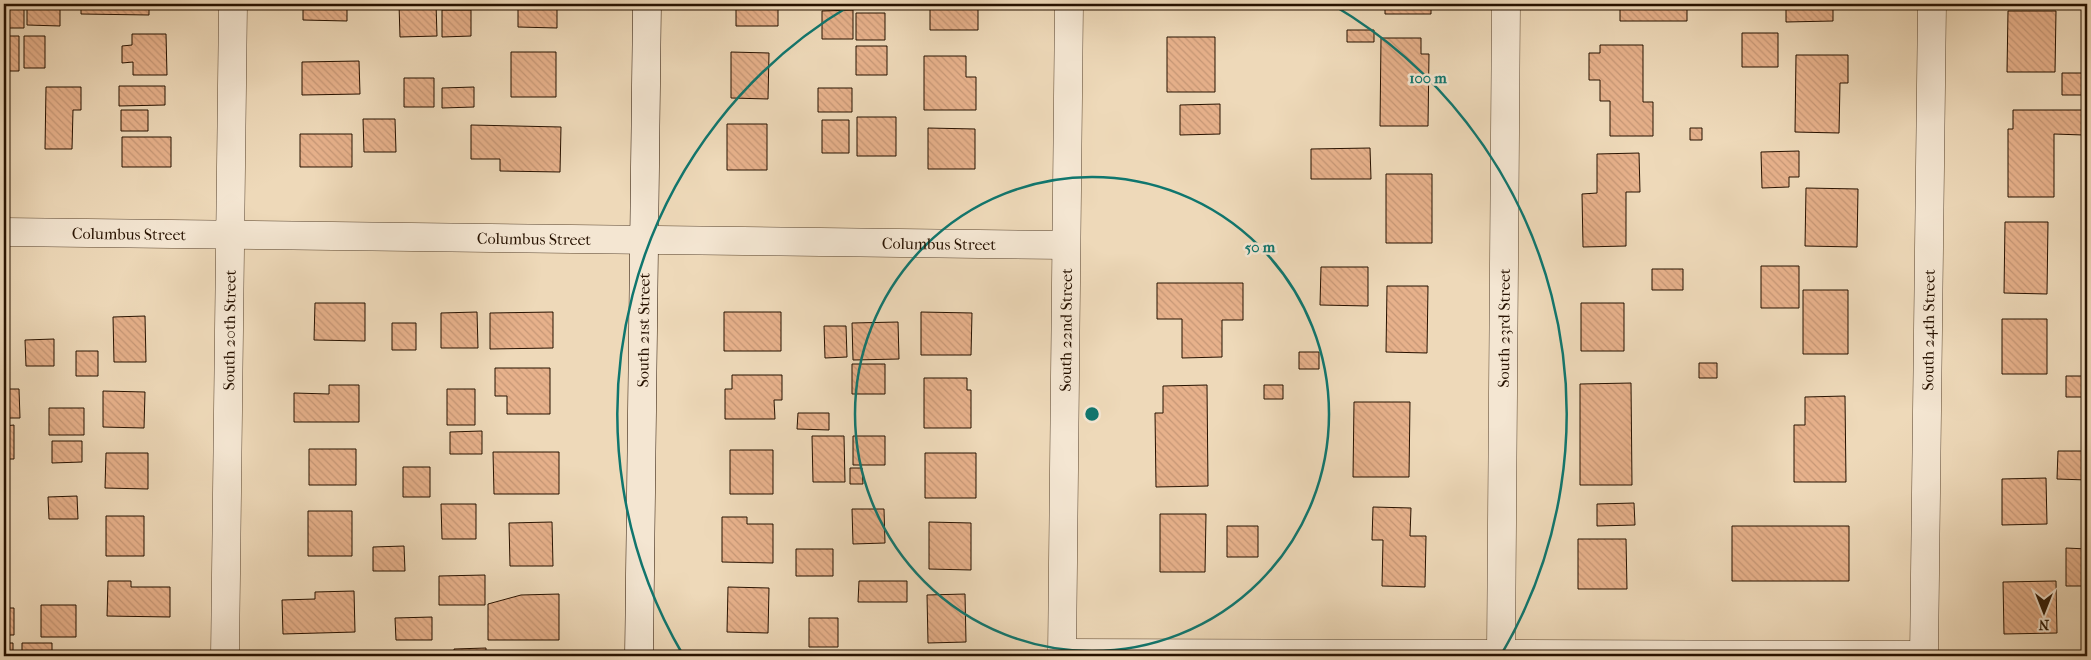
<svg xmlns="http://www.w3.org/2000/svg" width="2091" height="660" font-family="'IM FELL French Canon',serif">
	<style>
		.building { fill: url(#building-back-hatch); stroke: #271200 }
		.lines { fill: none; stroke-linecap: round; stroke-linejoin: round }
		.street-casing { stroke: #59442e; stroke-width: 29 }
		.secondary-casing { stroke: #271200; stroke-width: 29 }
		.street { stroke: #f4e6d2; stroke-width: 28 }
		.secondary { stroke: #f4e6d2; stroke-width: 28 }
		.ring { fill: none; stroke: #0f766e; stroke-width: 2.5 }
		.labels { text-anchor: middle; stroke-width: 5; stroke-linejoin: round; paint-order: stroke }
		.street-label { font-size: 16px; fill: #271200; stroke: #f4e6d2 }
		.centre { fill: #0f766e; stroke: #f4e6d2; stroke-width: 2.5 }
		.ring-label { font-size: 15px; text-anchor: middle; font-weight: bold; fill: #0f766e; stroke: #f4e6d2; stroke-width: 5; stroke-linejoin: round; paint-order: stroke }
	</style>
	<defs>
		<pattern id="building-back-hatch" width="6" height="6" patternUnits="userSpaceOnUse" patternTransform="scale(1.25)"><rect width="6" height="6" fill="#e7b18b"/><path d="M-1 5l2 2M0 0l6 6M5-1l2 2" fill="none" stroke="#c69776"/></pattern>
	</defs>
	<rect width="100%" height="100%" fill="#eed9b9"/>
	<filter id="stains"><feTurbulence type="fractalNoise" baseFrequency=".004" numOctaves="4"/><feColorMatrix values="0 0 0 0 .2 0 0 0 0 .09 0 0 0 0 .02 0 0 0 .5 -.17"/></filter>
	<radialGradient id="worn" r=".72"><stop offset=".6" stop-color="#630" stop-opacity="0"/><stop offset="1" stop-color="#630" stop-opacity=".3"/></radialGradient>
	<!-- building -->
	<path class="building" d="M4,4H24V28H4Z
		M27,4H60V26L27,25Z
		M81,4H149V15L81,14Z
		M303,4H347V21L303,20Z
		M399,4H436L437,36L400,37Z
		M518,4H557V28L518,27Z
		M736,4H778V26H736Z
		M930,4H978V30H930Z
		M1175,4H1227V9H1175Z
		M1385,4H1431V14H1385Z
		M1620,4H1687V21H1620Z
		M1786,4H1833V21L1786,22Z
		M442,10H471V36L442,37Z
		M853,10V39H822V11Z
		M2008,11H2056L2055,72H2007Z
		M856,13H885V40H856Z
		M1347,30H1374V42H1347Z
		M1742,33H1778V67H1742Z
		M132,34H166L167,75H133V62L122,63V46L132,45Z
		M4,36H19V71H4Z
		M24,36H45V68H24Z
		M1167,37H1215V92H1167Z
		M1381,38H1421V54H1429L1428,126H1380Z
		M1600,45H1643V102H1653V136H1610V101H1600V80H1589V53H1600Z
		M856,46H887V75H856Z
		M511,52H556V97H511Z
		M731,52L769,53L768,99L731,98Z
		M1796,55H1848V83H1840L1839,133L1795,132Z
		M924,56H966V77H976V110H924Z
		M359,61L360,94L302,95V62Z
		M2062,73H2087V95H2062Z
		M404,78H434V107H404Z
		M119,86H165V105L119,106Z
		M46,87H81V110H73L72,149H45Z
		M474,87V107L442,108V88Z
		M818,88H852V112H818Z
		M1220,104V134L1180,135V105Z
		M121,110H148V131H121Z
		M2013,110H2083V135L2054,134V197H2008V129H2013Z
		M857,117H896V156H857Z
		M363,119H395L396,152H364Z
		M822,120H849V153H822Z
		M727,124H767V170H727Z
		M471,125L561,127L560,172L500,171V159H471Z
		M928,128L975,129V169H928Z
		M1690,128H1702V140H1690Z
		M300,134H352V167H300Z
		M122,137H171V167H122Z
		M1370,148L1371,179H1311V149Z
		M1799,151V177H1789V187L1762,188L1761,152Z
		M1639,153L1640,192H1626V246L1583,247L1582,194L1597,193V154Z
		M1386,174H1432V243H1386Z
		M1806,188L1858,189L1857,247L1805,246Z
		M2005,222H2048L2047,294L2004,293Z
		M1761,266H1799V308H1761Z
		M1321,267H1368V306L1320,305Z
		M1652,269H1683V290H1652Z
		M1157,283H1243V320H1222V357L1182,358V319H1157Z
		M1387,286H1428L1427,353L1386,352Z
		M1803,290H1848V354H1803Z
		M315,303H365V341L314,340Z
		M1581,303H1624V351H1581Z
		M477,312L478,348H441V313Z
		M553,312V348L490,349V313Z
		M724,312H781V351H724Z
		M921,312L972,313L971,355H921Z
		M4,315H5L6,354H4Z
		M145,316L146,362H114L113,317Z
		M2002,319H2047V374H2002Z
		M898,322L899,359L853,360L852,323Z
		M392,323H416V350H392Z
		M824,326H846L847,357L825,358Z
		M54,339V366H26L25,340Z
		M76,351H98V376H76Z
		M1299,352H1319V369H1299Z
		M1699,363H1717V378H1699Z
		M852,364H885V394H852Z
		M495,368H550V414H507V396H495Z
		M732,375H782V400H774L775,419H725V389H732Z
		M2066,376H2087V397H2066Z
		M924,378H967V390H971V428H924Z
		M1631,383L1632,485H1580V384Z
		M329,385H359V422H294V393L329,394Z
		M1207,385L1208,486L1156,487L1155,413H1163V386Z
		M1264,385H1283V399H1264Z
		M4,389H19L20,418H4Z
		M447,389H475V425H447Z
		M103,391L145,392L144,428L103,427Z
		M1845,396L1846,482H1794V425H1805V397Z
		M1354,402H1410L1409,477H1353Z
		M49,408H84V435H49Z
		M798,413H829V430L797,429Z
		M14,425V459H4V426Z
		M482,431V454H450V432Z
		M812,436H844L845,482H813Z
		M853,436H885V465H853Z
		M52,441H82V462L52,463Z
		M309,449H356V485H309Z
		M730,450H773V494H730Z
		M2058,451H2087V480L2057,479Z
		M493,452H559V494H494Z
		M106,453H148V489L105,488Z
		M925,453H976V498H925Z
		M403,467H430V497H403Z
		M850,468H862L863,484H850Z
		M2046,478L2047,524L2002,525V479Z
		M77,496L78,519H49L48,497Z
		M1634,503L1635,525L1597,526V504Z
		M441,504H476V539H442Z
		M1373,507L1411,508L1410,536H1426L1425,587L1382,586L1383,540H1372Z
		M852,509H884L885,543L853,544Z
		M308,511H352V556H308Z
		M1160,514H1206L1205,572H1160Z
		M106,516H144V556H106Z
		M722,517H747V524H773V563L722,562Z
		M552,522L553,566H510L509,523Z
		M929,522L971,523V570L929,569Z
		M1227,526H1258V557H1227Z
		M1732,526H1849V581H1732Z
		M1578,539H1626L1627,589H1578Z
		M404,546L405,571H373V547Z
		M2066,548L2087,549V586H2066Z
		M796,549H833V576H796Z
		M485,575V605H439V576Z
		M108,581H131V587H170V617L107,616Z
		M859,581H907V602H858Z
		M2056,581L2057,633L2004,634L2003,582Z
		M728,587L769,588L768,633L727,632Z
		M354,591L355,632L283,634L282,600L315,599V592Z
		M559,594V640H488V604L521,595Z
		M965,594L966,642L928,643L927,595Z
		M41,605H76V637H41Z
		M4,608H14V635H4Z
		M432,617V640H396L395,618Z
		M809,618H838V647H809Z
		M4,643H13V656H4Z
		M22,643H52V656H22Z
		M486,648V656H454V649Z
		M310,653H355V656H310Z
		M2004,653H2054V656H2004Z
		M870,654H906V656H870Z"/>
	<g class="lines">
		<!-- street casing -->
		<g class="street-casing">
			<g id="street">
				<path id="s1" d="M4,232L1065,245"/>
				<path d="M1062,653L1924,655"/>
				<path id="s2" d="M1501,653L1506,4"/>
				<path id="s3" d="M225,656L233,4"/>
				<path id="s4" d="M1062,656L1069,4"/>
				<path id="s5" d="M1924,656L1932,4"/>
			</g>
		</g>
		<!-- secondary casing -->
		<g class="secondary-casing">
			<g id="secondary">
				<path id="s6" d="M639,656L647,4"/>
			</g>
		</g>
		<!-- street -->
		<use href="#street" class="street"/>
		<!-- secondary -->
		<use href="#secondary" class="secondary"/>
	</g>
	<!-- distance rings -->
	<g class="ring">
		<circle cx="1092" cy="414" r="237"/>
		<path d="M683 655A475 475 0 0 1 851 5M1333 5A475 475 0 0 1 1501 655"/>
	</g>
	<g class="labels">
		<!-- street labels -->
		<g class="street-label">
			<text dy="6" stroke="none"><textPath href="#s1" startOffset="125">Columbus Street</textPath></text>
			<text dy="6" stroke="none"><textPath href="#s1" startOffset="530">Columbus Street</textPath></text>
			<text dy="6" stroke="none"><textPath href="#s1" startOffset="935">Columbus Street</textPath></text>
			<text dy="6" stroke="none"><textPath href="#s2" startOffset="325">South 23rd Street</textPath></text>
			<text dy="6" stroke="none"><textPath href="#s3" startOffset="326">South 20th Street</textPath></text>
			<text dy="6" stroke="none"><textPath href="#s6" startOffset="326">South 21st Street</textPath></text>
			<text dy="6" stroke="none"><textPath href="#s4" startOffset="326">South 22nd Street</textPath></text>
			<text dy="6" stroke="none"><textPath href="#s5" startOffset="326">South 24th Street</textPath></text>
		</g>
	</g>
	<circle cx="1092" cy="414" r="8" class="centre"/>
	<g class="ring-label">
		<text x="1428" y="83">100 m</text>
		<text x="1260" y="252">50 m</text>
	</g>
	<!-- margin -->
	<rect width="2091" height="660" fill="none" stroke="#eed9b9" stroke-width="20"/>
	<rect x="5" y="5" width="2081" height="650" fill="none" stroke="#271200" stroke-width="2.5"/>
	<rect x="10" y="10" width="2071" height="640" fill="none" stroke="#271200"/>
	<!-- north arrow -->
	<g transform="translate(2044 612) rotate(180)" stroke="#f4e6d2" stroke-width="4" paint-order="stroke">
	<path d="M0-4L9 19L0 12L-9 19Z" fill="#271200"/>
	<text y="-8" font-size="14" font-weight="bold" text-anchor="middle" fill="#271200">N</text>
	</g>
	<rect width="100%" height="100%" filter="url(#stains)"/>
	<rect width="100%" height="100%" fill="url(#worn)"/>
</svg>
